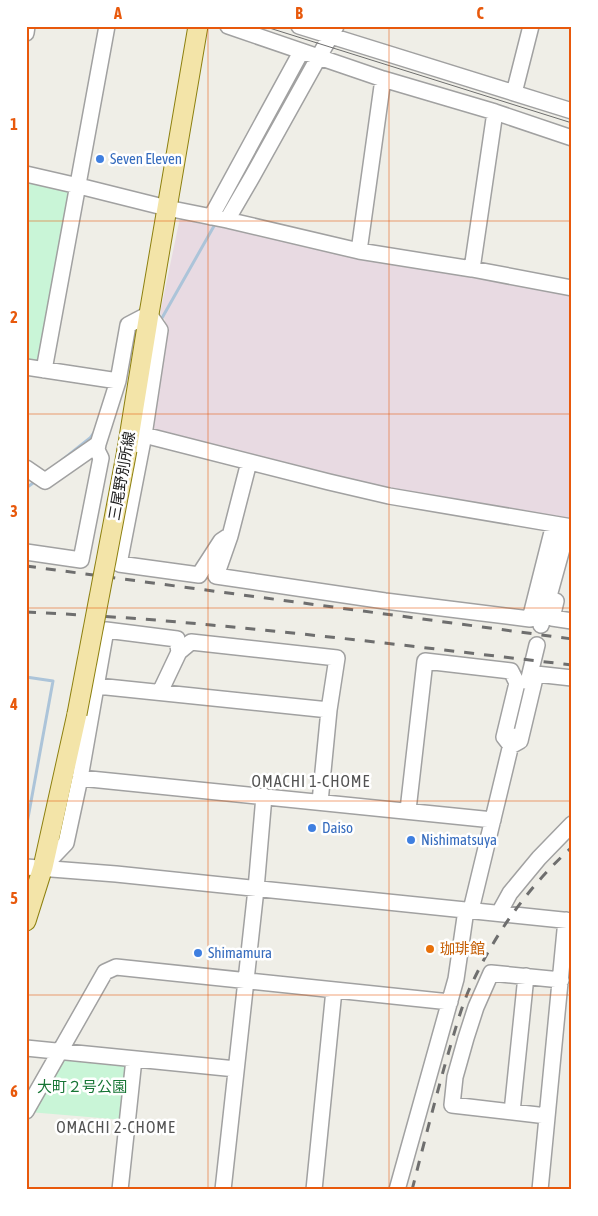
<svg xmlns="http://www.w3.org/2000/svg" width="598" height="1216" font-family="'Asap Condensed','Noto Sans JP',sans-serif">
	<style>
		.industrial { fill: #e8dae2 }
		.park { fill: #c9f5d7 }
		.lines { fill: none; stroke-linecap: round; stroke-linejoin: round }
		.stream { stroke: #acc4d9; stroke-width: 3 }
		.minor-casing { stroke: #a1a1a1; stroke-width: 18 }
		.major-casing { stroke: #8d800f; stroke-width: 21 }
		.minor { stroke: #fff; stroke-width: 15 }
		.major { stroke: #f3e4a8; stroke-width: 19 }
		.tram { stroke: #6e6e6e; stroke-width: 1 }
		.rail { stroke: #6e6e6e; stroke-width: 3; stroke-dasharray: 10 10; stroke-linecap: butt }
		.major-bridge-casing { stroke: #8d800f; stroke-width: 21; stroke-linecap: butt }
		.major-bridge { stroke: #f3e4a8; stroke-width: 19 }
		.grid { fill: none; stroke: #e8590c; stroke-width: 1; stroke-opacity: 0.55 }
		.shop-dot { fill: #3f7fe0; stroke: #fff; stroke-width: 2 }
		.food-dot { fill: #e8710a; stroke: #fff; stroke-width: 2 }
		.labels { text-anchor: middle; stroke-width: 5; stroke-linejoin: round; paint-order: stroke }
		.shop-label { font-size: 15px; fill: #366cbe; stroke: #fff; text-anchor: start }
		.street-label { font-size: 15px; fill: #202020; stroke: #fff }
		.food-label { font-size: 15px; fill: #c56008; stroke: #fff; text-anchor: start }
		.park-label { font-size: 15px; fill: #177535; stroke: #fff }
		.neighbourhood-label { font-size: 16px; letter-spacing: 1px; fill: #535353; stroke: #fff }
		.neatline { fill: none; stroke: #e8590c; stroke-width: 2 }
		.grid-label { font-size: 16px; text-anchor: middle; font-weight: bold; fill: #e8590c }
	</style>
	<rect width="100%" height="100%" fill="#efeee7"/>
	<!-- industrial -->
	<path class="industrial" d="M180,218L572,291V520L394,494L148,433L165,320L160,313Z"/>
	<!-- park -->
	<path class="park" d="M26,179L73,189L41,364L26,362Z
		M62,1056L130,1062L124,1120L29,1112Z"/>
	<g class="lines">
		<!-- stream -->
		<path class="stream" d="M224,210L307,60
			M162,318L214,226
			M61,461L90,438L95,431
			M26,488L36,481
			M26,677L53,681L26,829"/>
		<!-- minor casing -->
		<g class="minor-casing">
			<path id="minor" d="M228,26L383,79L495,112L572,138
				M299,26L572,111
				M26,33L27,26
				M514,93L531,26
				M26,174L87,188L167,208L227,220L359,251L472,269L572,288
				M211,217L301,52
				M227,220L252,177L336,26
				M359,251L383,79
				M472,269L495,112
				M26,367L118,381
				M44,370L107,26
				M144,435L119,564L199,575L221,541L227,537
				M249,462L230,536L216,576L385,601L530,619L554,524
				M26,468L45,481L98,444
				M26,552L81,560L101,458L97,450L98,444L118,381L128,325L149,314L160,330L144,435L329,482L389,496L572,527
				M556,601L552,618L572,621
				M541,625L568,527
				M179,652L191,642L337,658L329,710L320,802
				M528,682L537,645
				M97,686L329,710
				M80,778L493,820
				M408,810L425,661L511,671L517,683L504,737L511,746L520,741L536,674L572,678
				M26,867L116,874L572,921
				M43,867L66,843L80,778L106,630L177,639L179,652L160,692
				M471,910L513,736
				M499,913L510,893L539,858L572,824
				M26,1048L236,1069
				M26,1111L105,972L116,967L450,1002
				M512,1112L526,976
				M547,1116L452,1105L455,1077L466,1038L476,1007L491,973L561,980
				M120,1190L134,1059
				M223,1190L256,889L264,796
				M314,1190L334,990
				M397,1190L456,979L466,910
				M540,1190L566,920"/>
		</g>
		<!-- major casing -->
		<g class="major-casing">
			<path id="major" d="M127,450L149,314L198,26
				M26,921L43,867L77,714"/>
		</g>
		<!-- minor -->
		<use href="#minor" class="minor"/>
		<!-- major -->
		<use href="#major" class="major"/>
		<!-- tram -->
		<path class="tram" d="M263,26L572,123"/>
		<!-- rail -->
		<path class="rail" d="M26,566L572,639
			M26,612C88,615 150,619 211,625C331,636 452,651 572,665
			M412,1190C423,1147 434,1104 446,1061C453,1038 459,1014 468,992C493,936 527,888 572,847"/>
		<!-- major-bridge casing -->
		<g class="major-bridge-casing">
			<path id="major-bridge" d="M77,714L127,450"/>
		</g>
		<!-- major-bridge -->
		<use href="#major-bridge" class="major-bridge"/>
	</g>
	<!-- grid -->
	<path class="grid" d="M208,26V1190M389,26V1190M26,221H572M26,414H572M26,608H572M26,801H572M26,995H572"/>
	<!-- markers -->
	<g class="shop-dot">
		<circle cx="100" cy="159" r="5"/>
		<circle cx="312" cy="828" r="5"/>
		<circle cx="411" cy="840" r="5"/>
		<circle cx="198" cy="953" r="5"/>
	</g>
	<circle class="food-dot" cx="430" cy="949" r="5"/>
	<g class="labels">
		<!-- shop labels -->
		<g class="shop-label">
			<text x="110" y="164">Seven Eleven</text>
			<text x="322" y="833">Daiso</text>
			<text x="421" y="845">Nishimatsuya</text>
			<text x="208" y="958">Shimamura</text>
		</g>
		<!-- street labels -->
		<g class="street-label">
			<text transform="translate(122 476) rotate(-80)" y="5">三尾野別所線</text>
		</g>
		<!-- food labels -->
		<g class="food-label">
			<text x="440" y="954">珈琲館</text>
		</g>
		<!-- park labels -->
		<g class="park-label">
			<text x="82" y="1092">大町２号公園</text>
		</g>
		<!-- neighbourhood labels -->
		<g class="neighbourhood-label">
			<text x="311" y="787">OMACHI 1-CHOME</text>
			<text x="116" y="1133">OMACHI 2-CHOME</text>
		</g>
	</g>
	<!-- border -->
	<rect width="598" height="1216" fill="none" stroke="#ffffff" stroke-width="55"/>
	<rect x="28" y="28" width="542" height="1160" class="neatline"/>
	<g class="grid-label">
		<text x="118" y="19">A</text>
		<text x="299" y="19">B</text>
		<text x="480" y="19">C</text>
		<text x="14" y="130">1</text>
		<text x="14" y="323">2</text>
		<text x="14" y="517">3</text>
		<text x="14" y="710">4</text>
		<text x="14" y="904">5</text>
		<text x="14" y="1097">6</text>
	</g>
</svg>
